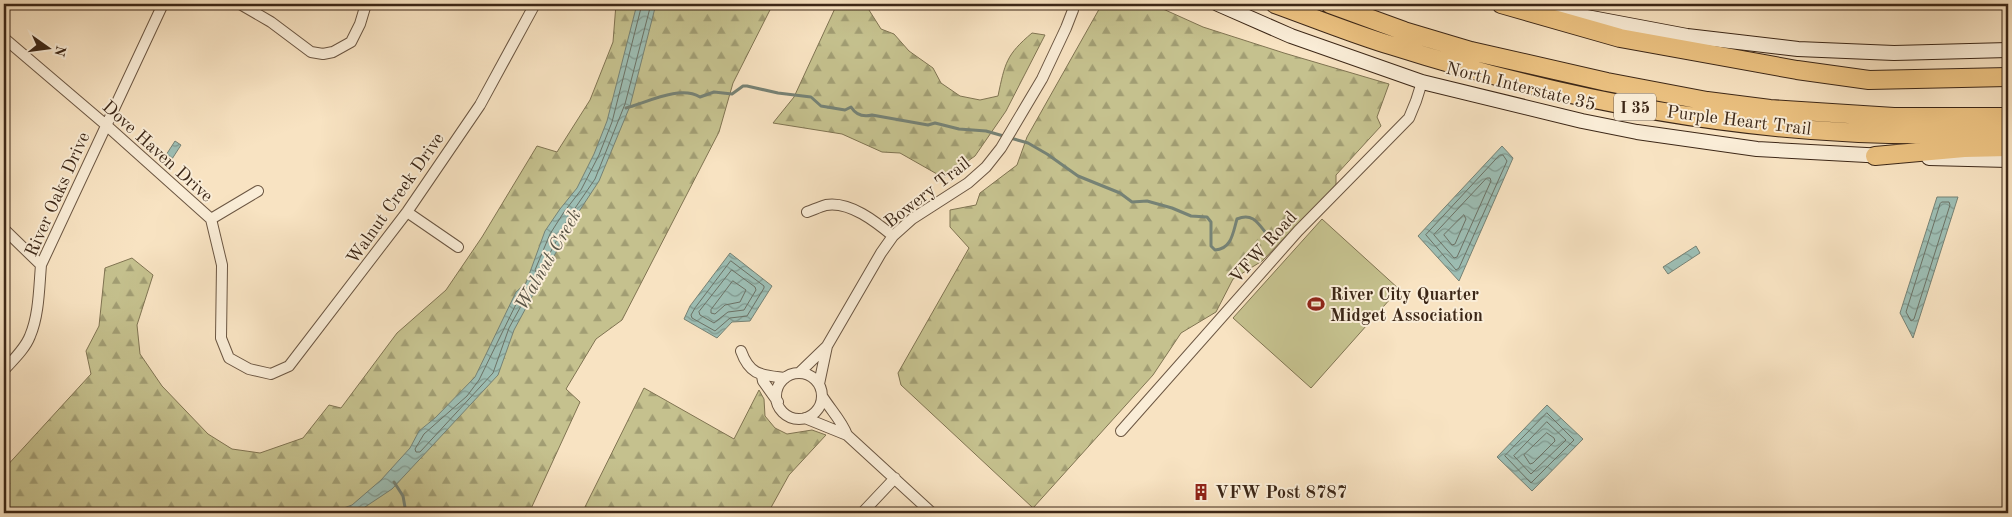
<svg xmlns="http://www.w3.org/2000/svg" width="2012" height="517" font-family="'Old Standard TT',serif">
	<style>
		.forest { fill: url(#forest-firs); stroke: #807452 }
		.garden { fill: #c5c18e; stroke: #807452 }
		.water { fill: url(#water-waves); stroke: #768275 }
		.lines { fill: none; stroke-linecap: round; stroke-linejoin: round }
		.shore { stroke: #6c7266; stroke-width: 1 }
		.stream { stroke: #768275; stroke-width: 3 }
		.street-casing { stroke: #6b5642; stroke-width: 12 }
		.secondary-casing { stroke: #3c2717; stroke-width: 16 }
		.highway-casing { stroke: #3c2717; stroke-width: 20 }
		.street { stroke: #faedd7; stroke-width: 10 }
		.secondary { stroke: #faedd7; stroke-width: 14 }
		.highway { stroke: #ecc281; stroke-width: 18 }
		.labels { text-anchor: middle; stroke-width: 4; stroke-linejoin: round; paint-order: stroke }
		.shield { fill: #faedd7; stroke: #756251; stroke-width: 1 }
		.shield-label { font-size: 16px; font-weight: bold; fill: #3c2717 }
		.street-label { font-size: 18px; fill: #3c2717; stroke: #faedd7 }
		.poi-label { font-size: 18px; font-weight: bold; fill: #3c2717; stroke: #faedd7; text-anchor: start }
		.water-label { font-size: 19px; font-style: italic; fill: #595446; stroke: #faedd7 }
	</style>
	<defs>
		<pattern id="forest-firs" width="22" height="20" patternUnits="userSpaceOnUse" patternTransform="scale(1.25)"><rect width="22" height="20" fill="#c5c18e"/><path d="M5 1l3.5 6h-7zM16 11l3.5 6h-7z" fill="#a19d73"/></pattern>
		<pattern id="water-waves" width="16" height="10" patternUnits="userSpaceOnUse" patternTransform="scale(1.25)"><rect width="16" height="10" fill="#9dbeb4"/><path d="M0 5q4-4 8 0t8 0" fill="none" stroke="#819a91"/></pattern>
	</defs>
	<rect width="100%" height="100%" fill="#f8e3c2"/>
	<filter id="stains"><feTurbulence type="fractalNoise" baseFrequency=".004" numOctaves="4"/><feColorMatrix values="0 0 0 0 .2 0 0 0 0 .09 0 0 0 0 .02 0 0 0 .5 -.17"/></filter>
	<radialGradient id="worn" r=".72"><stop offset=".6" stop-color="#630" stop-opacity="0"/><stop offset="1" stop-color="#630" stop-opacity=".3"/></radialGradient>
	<!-- forest -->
	<path class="forest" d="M616,4H773L733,83L719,132L622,320L596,339L566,389L580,402L529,513H4V469L91,374L86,351L99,326L105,268L132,258L153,275L137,325L140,354L162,386L208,434L232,449L260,453L303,438L329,405L341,408L397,333L446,290L482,237L537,146L557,152L590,100L613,42Z
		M837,4H869V10L881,29L894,34L909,51L933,68L941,83L960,96L980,100L998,96C1005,63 1006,55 1032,33L1045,35L1006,111L975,156L944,178L900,153L882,152L842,134L773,123L794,97Z
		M1102,4H1152L1203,27L1284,53L1389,84L1377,117L1381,126L1336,175V185L1262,261L1233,279L1216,312L1181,333L1153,375L1033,508L901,385L898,373L969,248L950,227V210L976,205L980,193L1017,165L1027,137Z
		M644,388L734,439L759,390L764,399L765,416L775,428L787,434L812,430L826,435L789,475L768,513H582Z"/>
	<!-- garden -->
	<path class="garden" d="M1322,219L1399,289L1311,388L1233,318Z"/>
	<!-- water -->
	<path class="water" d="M637,4H656L630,106L599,181L574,219L514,330L498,375L392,489L356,513H330L352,505L381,480L410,448L419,431L435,418L475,377L516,292L526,283L545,231L560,209L577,188L594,154L607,121Z
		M175,141L181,145L172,159L166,155Z
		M1502,146L1513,158L1459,281L1418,236Z
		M1937,197H1958L1913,338L1900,313Z
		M1696,246L1700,253L1668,274L1663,267Z
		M730,253L772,286L750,321L732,322L717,338L684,319L690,306Z
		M1547,405L1583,439L1532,491L1497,457Z"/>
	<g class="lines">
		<!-- shore -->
		<path class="shore" d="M642,4L612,122L599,155L581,190L564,212L550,234L535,270L537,273L540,272L569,217L595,179L625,104L651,4
			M1500,155H1503L1507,161L1459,268L1456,270L1426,235Z
			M1487,178H1490L1491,181L1457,257L1454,258L1434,235Z
			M1942,202H1949L1950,205L1914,319L1911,321L1906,312L1940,204Z
			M1464,215L1466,219L1455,244L1452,245L1444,235Z
			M731,261L764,286V288L747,316L730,318L715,331L692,318L691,315L695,308Z
			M732,270L755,287L756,290L744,310L728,312L714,323L700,315L699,312Z
			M733,281L746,290L740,302L725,305L715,314L711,313V310Z
			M524,292H527V295L509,328L493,373L420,452H416L415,449L424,434L467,396L479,380L520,296Z
			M1547,413L1574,440L1531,483L1505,456Z
			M1547,422L1566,440L1531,474L1514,456Z
			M1547,433L1554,438L1555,441L1533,463L1530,464L1524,455Z"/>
		<!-- stream -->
		<path class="stream" d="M626,108C648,102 680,85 700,97L714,92L732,94L743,86H747L778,93L811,97L821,106L845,110L851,107C856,115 864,117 872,115L928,125L935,123L959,129L986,131L1028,143L1047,154L1078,176L1120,193L1132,202L1147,201L1172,208L1191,216L1207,217L1211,222V246L1215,250C1232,249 1233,232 1237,219C1254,212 1259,225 1269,237
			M394,482L403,496L406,513"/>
		<!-- street casing -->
		<g class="street-casing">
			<path id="street" d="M240,4L271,22L311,52L323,54L333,52L351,42L360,24L366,4
				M4,38L106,125L211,219L222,265L221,338L229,358L249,369L271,374L289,366L407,212L480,105L535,4
				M407,212L458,247
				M807,212C813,210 819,207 826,205C850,201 876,222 893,236
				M211,219L258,191
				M4,229L41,265
				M741,351C750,376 762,375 785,378
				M4,370C13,360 25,349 30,336C39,315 39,288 41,265L163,4
				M799,373L827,346
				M776 396a23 23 0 1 1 46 0a23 23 0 1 1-46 0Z
				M762,376L763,381L778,402
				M819,384L827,346L881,253L893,236L912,219L968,183L986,167L1001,148L1042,79L1066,28L1073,10V4
				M822,396C830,409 842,421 847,435
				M805,418L847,435L932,513
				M1121,431L1298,231L1409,118L1416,101L1422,82
				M862,513L895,478"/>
		</g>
		<!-- secondary casing -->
		<g class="secondary-casing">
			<path id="secondary" d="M1218,4L1291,36L1422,82L1582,121L1637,132L1757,149L1885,156
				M1544,9L1687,36L1798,49L1894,53L2008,50
				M1929,158L2008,160"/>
		</g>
		<!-- highway casing -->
		<g class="highway-casing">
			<path id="highway" d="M1275,4C1314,18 1353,34 1393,46C1591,109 1800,144 2008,132
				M1330,4L1404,31L1471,51L1607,82L1707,101L1770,109L1894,117H2008
				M1501,4L1620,38L1797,70L1869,80L2008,77
				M1875,156L1964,148L2008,147"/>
		</g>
		<!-- street -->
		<use href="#street" class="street"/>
		<!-- secondary -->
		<use href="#secondary" class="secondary"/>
		<!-- highway -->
		<use href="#highway" class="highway"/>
	</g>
	<!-- icons -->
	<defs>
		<g id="stadium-bare" transform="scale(1.35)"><path d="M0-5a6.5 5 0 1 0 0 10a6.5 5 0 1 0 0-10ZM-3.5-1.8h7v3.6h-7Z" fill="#8f2418" stroke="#faedd7" stroke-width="2.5" paint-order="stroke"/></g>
		<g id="building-bare" transform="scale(1.35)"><path d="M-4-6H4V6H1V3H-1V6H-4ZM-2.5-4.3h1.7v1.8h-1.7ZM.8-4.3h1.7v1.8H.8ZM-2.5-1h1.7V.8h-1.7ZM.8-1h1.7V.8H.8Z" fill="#8f2418" stroke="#faedd7" stroke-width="2.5" paint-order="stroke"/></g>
	</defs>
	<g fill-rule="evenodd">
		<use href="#stadium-bare" x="1316" y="304"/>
		<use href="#building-bare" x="1201" y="492"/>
	</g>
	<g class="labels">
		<!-- shield labels -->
		<rect class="shield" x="1614" y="93.5" width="42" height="27" rx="4"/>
		<g class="shield-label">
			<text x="1635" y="113">I 35</text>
		</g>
		<!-- street labels -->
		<g class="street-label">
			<text transform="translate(1521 86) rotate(14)" y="6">North Interstate 35</text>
			<text transform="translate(1739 120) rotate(7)" y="6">Purple Heart Trail</text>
			<text transform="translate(158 151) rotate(42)" y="6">Dove Haven Drive</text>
			<text transform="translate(927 192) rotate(-38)" y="6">Bowery Trail</text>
			<text transform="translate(57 194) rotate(-66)" y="6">River Oaks Drive</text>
			<text transform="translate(395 198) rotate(-55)" y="6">Walnut Creek Drive</text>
			<text transform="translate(1263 247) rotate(-48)" y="6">VFW Road</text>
		</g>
		<!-- poi labels -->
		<g class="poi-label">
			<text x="1330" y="300">River City Quarter<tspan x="1330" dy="21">Midget Association</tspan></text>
			<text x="1215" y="498">VFW Post 8787</text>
		</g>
		<!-- water labels -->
		<g class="water-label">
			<text transform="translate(547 259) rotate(-60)" y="7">Walnut Creek</text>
		</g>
	</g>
	<!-- margin -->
	<rect width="2012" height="517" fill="none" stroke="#f8e3c2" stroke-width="20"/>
	<rect x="5" y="5" width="2002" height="507" fill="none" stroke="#3c2717" stroke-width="2.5"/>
	<rect x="10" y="10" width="1992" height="497" fill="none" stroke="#3c2717"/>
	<!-- north arrow -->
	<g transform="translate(48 48) rotate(104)" stroke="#faedd7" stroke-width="4" paint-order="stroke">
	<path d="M0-4L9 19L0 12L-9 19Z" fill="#3c2717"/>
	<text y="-8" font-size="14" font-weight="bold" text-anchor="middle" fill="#3c2717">N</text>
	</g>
	<rect width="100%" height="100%" filter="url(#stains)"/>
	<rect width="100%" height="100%" fill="url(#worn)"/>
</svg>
